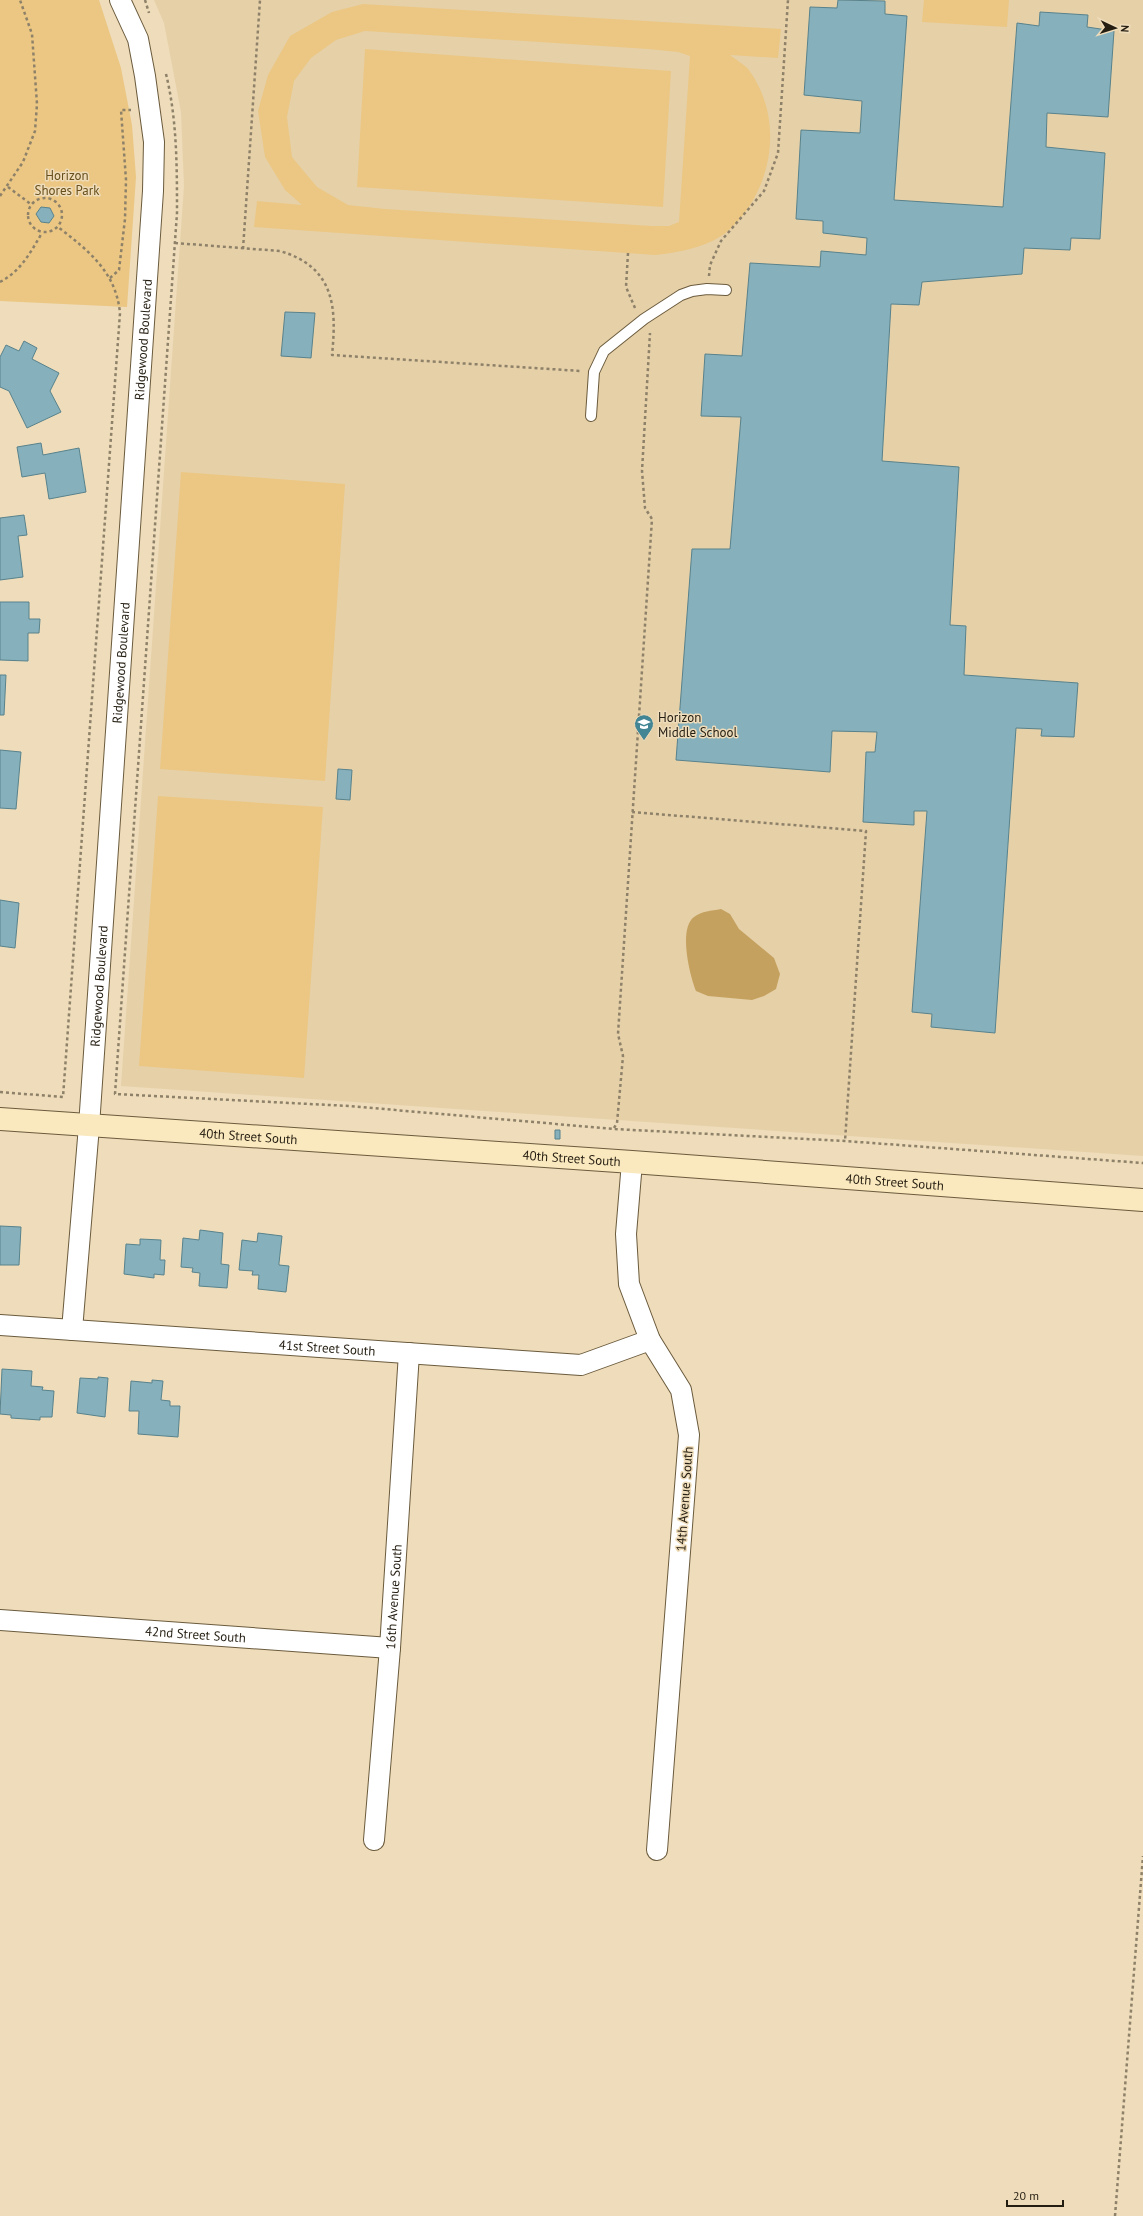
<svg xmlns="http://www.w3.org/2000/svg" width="1143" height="2216" font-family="'PT Sans',sans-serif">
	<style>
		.built { fill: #e6d0a8 }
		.green { fill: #ebc783; fill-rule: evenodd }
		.water { fill: #c5a15f }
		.building { fill: #86b1bc; stroke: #58828c }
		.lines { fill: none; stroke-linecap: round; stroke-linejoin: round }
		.lane-casing { stroke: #6b5b3d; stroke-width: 12 }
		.street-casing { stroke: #6b5b3d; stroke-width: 22 }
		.secondary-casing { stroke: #6b5b3d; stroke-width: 24 }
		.path { stroke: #8e8169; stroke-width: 2.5; stroke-dasharray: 3 3; stroke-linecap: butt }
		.lane { stroke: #fff; stroke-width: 10 }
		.street { stroke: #fff; stroke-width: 20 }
		.secondary { stroke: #fae8be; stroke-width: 22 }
		.labels { text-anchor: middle; stroke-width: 3; stroke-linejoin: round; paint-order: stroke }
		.park-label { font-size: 13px; fill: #674e1b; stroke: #eedcba }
		.street-label { font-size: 13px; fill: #241d11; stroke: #eedcba }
		.poi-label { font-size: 13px; fill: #241d11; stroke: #eedcba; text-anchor: start }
	</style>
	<rect width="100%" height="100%" fill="#eedcba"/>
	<!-- built -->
	<path class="built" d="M154,0H1143V1156L121,1086L184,186L181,112L164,23Z"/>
	<!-- green -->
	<path class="green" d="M0,0H99L121,68L132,125L136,177L127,307L0,301Z
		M924,0H1009L1007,27L922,22Z
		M363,4L781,29L778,58L730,55C736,60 744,64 749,70C785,120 773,190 729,230C712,246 678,253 655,255L254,227L257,201L302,205L285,190L265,157L258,111L268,75L290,36L332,12ZM365,31L648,49L678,52L690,56L679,222L669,226H652L385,209L348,205L317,187L292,157L287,117L294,81L311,58L336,40Z
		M365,49L671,71L663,207L357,187Z
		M181,472L345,484L325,781L160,769Z
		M158,796L323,807L304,1078L139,1066Z"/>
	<!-- water -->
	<path class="water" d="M721,909L730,914L739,929L774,958L780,974L776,989L764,996L752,1000L708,996L696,991C690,976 678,929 694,917C702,911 711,911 721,909Z"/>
	<!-- building -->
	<path class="building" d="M838,0L885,1V14L907,16L894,200L1003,207L1017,23L1039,26L1040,12L1088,15L1087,27L1114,31L1108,117L1047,113L1046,147L1105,153L1100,239L1071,238L1070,250L1024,248L1022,274L922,282L919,305L891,304L882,461L959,467L950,625L966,626L964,675L1078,683L1074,737L1041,736L1042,729L1016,728L995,1033L931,1027L932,1014L912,1012L927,811H914V825L863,822L866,752H875L877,732L832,731L830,772L676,760L692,549H730L741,417L701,416L705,354L742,356L750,263L820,267L821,251L866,255L867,238L823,233V221L796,219L801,130L860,133L862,101L804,95L810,7L837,8Z
		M41,207L50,208L54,216L49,223L41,222L36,214Z
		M285,312L315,313L311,358L281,356Z
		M24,341L37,348L32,359L59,373L50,391L61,412L27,428L9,391L0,387V357L6,345L19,351Z
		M41,443L43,455L79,448L86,492L49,499L45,473L22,477L17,447Z
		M24,515L27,535L18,536L23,577L0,580V518Z
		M0,602H29V619H40L39,633H28V661L0,660Z
		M0,675H6L4,715H0Z
		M0,750L21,752L16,809L0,808Z
		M338,769L352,770L350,800L336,799Z
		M0,900L19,903L15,948L0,946Z
		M555,1130H560V1139H555Z
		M0,1226L21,1227L19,1265H0Z
		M200,1230L223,1233L221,1264L229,1265L227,1288L199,1286L200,1273L192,1272L193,1268L181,1267L183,1238L199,1240Z
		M258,1233L282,1236L279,1263V1265L289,1266L286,1292L258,1289L259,1275H252L253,1271L239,1270L242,1240L257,1242Z
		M140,1239L161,1240L160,1260H165L164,1275L154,1274V1278L124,1274L126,1244L140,1245Z
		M2,1369L32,1371L31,1386L43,1387L42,1390L54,1391L52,1417H40V1420L11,1418V1415L0,1414Z
		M98,1377L108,1378L105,1417L77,1413L80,1378L98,1379Z
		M152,1380L163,1381L161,1400L170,1401V1406H180L178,1437L138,1434L139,1411H129L131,1381L152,1383Z"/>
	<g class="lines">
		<!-- lane casing -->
		<g class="lane-casing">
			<path id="lane" d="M591,416L594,372L604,351L644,319L681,295L692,291L707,289L726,290"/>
		</g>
		<!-- street casing -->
		<g class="street-casing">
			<g id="street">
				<path d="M632,1162L626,1234L629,1284L650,1340L681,1390L689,1435L657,1850"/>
				<path id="s1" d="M0,1325L581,1365L650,1340"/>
				<path id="s2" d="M72,1330L89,1126L153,191L154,142L145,76L138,39L120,0"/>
				<path id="s3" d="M0,1620L390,1648"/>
				<path id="s4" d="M374,1840L390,1648L409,1353"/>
			</g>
		</g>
		<!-- secondary casing -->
		<g class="secondary-casing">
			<g id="secondary">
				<path id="s5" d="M0,1119L632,1162L1143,1200"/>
			</g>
		</g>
		<!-- path -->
		<path class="path" d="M145,0L149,13
			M166,74C177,119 177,166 177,213L115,1094L349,1106L614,1129L845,1141L1143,1163
			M8,187L32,205
			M0,196L23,162L35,131L37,104L32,34L20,0
			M28 215a17 17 0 1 1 34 0a17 17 0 1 1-34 0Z
			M175,243L280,251C334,267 337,306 332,355L581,371
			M243,249L260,0
			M628,253L626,287L635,308
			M709,276L710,265L721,241L764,191L778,153L788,0
			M110,278L119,270L125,219L126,180L121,110H131
			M0,282C21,271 30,253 42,233
			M632,812L866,831L845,1141
			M0,1092L63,1097L120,313C116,272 89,251 58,227
			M614,1128L617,1123L623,1056L618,1034L652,519L645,508L642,471L650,333
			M1115,2216L1143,1856"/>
		<!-- lane -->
		<use href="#lane" class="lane"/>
		<!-- street -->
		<use href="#street" class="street"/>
		<!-- secondary -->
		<use href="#secondary" class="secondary"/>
	</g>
	<!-- icons -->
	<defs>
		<g id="school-pin" transform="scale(1)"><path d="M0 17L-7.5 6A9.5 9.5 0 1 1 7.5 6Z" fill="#428594" stroke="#eedcba"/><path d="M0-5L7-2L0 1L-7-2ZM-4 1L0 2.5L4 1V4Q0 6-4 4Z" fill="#fff"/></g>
	</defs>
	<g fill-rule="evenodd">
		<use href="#school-pin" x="644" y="724"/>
	</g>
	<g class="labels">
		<!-- park labels -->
		<g class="park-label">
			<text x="67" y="180">Horizon<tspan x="67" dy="15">Shores Park</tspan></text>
		</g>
		<!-- street labels -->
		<g class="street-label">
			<text dy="5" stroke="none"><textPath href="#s2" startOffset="993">Ridgewood Boulevard</textPath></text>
			<text dy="5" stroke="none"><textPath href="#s2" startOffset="669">Ridgewood Boulevard</textPath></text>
			<text dy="5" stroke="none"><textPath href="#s2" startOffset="345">Ridgewood Boulevard</textPath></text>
			<text dy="5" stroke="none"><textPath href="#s5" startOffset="249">40th Street South</textPath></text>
			<text dy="5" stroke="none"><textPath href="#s5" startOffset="573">40th Street South</textPath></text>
			<text dy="5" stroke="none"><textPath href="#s5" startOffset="897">40th Street South</textPath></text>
			<text dy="5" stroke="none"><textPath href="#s1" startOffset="328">41st Street South</textPath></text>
			<text transform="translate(684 1499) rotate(-86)" y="5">14th Avenue South</text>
			<text dy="5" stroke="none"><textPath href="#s4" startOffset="244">16th Avenue South</textPath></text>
			<text dy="5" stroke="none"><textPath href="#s3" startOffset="196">42nd Street South</textPath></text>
		</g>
		<!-- poi labels -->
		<g class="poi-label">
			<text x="658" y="722">Horizon<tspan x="658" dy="15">Middle School</tspan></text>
		</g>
	</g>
	<!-- north arrow -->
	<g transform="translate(1115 28) rotate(94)" stroke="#eedcba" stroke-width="3" paint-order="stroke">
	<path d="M0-3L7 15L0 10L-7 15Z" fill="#241d11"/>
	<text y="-6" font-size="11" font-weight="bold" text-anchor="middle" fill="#241d11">N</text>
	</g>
	<!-- scale -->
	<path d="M1007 2200v6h56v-6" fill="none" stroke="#241d11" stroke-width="2"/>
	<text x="1013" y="2200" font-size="12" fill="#241d11" stroke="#eedcba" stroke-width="3" paint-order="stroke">20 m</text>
</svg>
